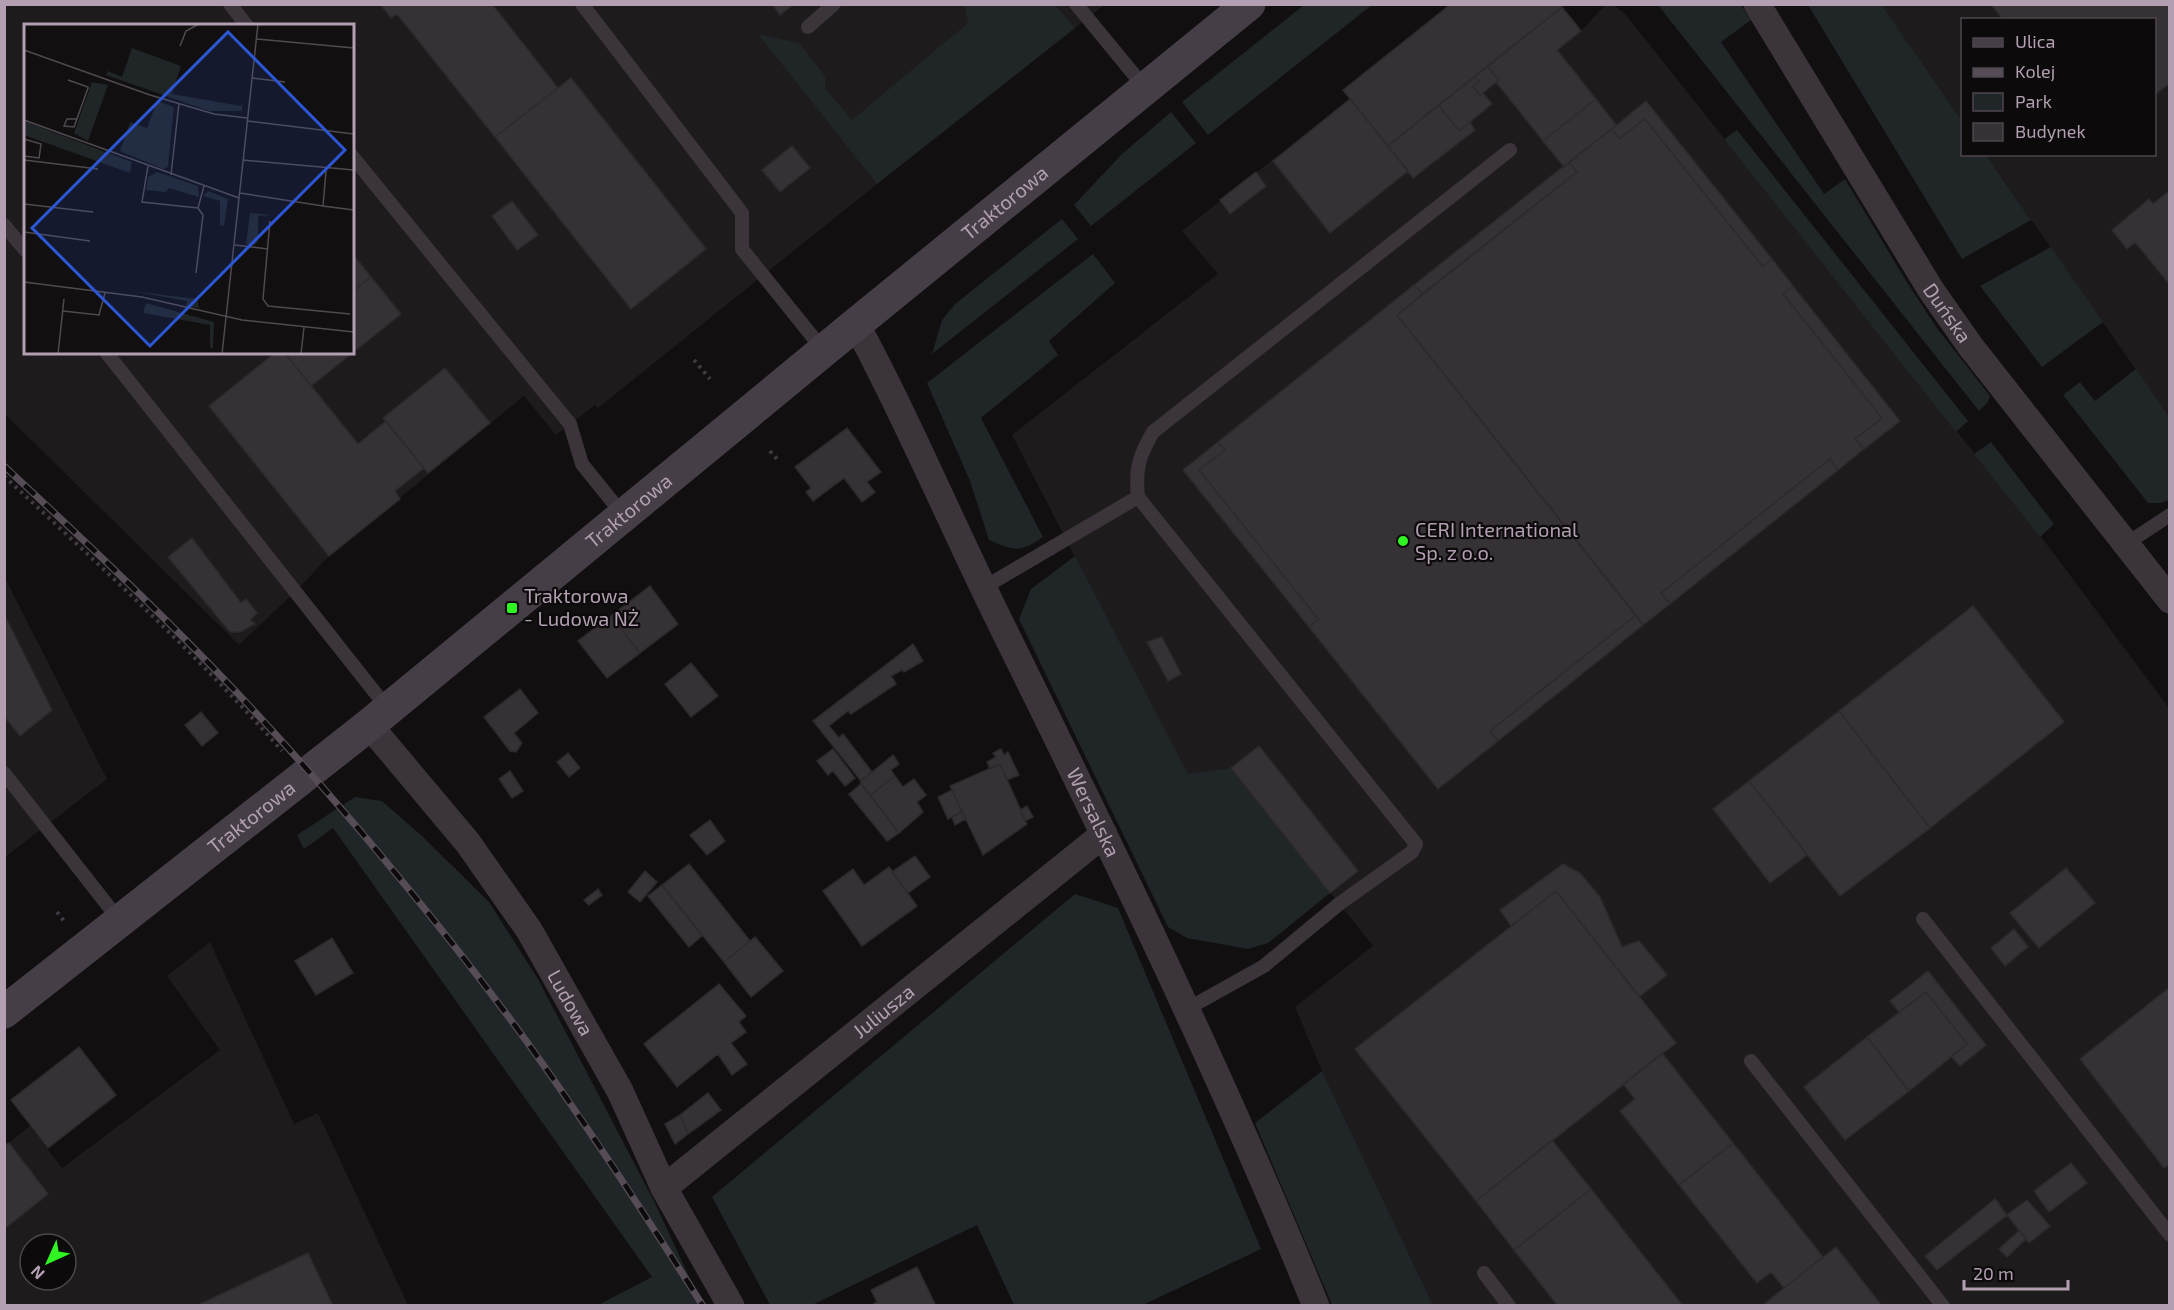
<svg xmlns="http://www.w3.org/2000/svg" width="2174" height="1310" font-family="'Exo 2',sans-serif">
	<style>
		.built { fill: #1e1b1d; fill-rule: evenodd }
		.green { fill: #202528 }
		.building { fill: #363135; stroke: #2d292c; stroke-width: 1.5 }
		.lines { fill: none; stroke-linecap: round; stroke-linejoin: round }
		.path { stroke: #423a42; stroke-width: 4; stroke-dasharray: 3 4.5; stroke-linecap: butt }
		.lane { stroke: #3b343a; stroke-width: 14 }
		.street { stroke: #3b343a; stroke-width: 27 }
		.secondary { stroke: #463e46; stroke-width: 33 }
		.rail-casing { stroke: #554c55; stroke-width: 7 }
		.rail { stroke: #0c0a0b; stroke-width: 4.5; stroke-dasharray: 14; stroke-linecap: butt }
		.poi-dot { fill: #30f523; stroke: #0c0a0b; stroke-width: 2 }
		.labels { text-anchor: middle; stroke-width: 4.5; stroke-linejoin: round; paint-order: stroke }
		.street-label { font-size: 20px; fill: #b2a0b2; stroke: #0c0a0b }
		.poi-label { font-size: 20px; fill: #b2a0b2; stroke: #0c0a0b; text-anchor: start }
		.inset-road { fill: none; stroke: #514951; stroke-width: 1.5 }
		.view { fill: #2c56d4; fill-opacity: 0.15; stroke: #2c56d4; stroke-width: 3 }
		.inset-edge { fill: none; stroke: #b2a0b2; stroke-width: 3 }
	</style>
	<rect width="100%" height="100%" fill="#110f10"/>
	<!-- built -->
	<path class="built" d="M4,5H1104L877,184L598,408L595,405L556,435L524,396L329,556L296,591L239,645L5,414ZM26,26H352V352H26Z
		M1451,5H1560L1581,31L1605,5H1614L1626,15L2052,551L2169,708V1305H1433L1322,1071L1295,1007L1373,946L1231,768L1188,775L1012,435L1218,274L1182,231L1350,99ZM1926,992L1967,1043L1867,1037Z
		M1882,5H2169V417L1986,155L2154,154V20H1962V121Z
		M4,576L107,779L5,857H4Z
		M210,942L294,1124L318,1113L408,1305L5,1306V1146L30,1126L62,1168L220,1050L167,976ZM30,1244H66V1280H30Z"/>
	<!-- green -->
	<path class="green" d="M965,5H1055L1075,28L877,184L758,34L799,43L825,76V88L852,120L968,23Z
		M1304,5H1372L1208,135L1182,102Z
		M1658,5H1741L1751,20L1721,42L1824,194L1845,179L1908,284L1937,328L1990,396L1988,402L1979,411Z
		M1808,5H1882L1962,121V154L1986,155L2031,220L1962,259Z
		M1171,112L1196,143L1091,226L1074,205L1122,154Z
		M1737,130L1968,421L1956,432L1724,139Z
		M1062,219L1078,239L932,354L942,320L955,304Z
		M2051,247L2103,322L2042,367L1980,286Z
		M1093,254L1115,283L1049,341L1058,355L981,418L1043,537C1020,553 1014,551 989,540L970,481L927,383Z
		M2136,369L2169,417V500L2160,503H2148L2063,395L2080,382L2095,401Z
		M1991,442L2054,524L2040,537L1974,454Z
		M1075,556L1188,774L1231,768L1330,893L1268,943L1248,949L1187,938L1168,927L1019,619L1031,589Z
		M355,797L382,801L422,836L489,902L538,979L655,1203L702,1305H598L652,1277L333,828L304,849L297,835Z
		M1075,894L1118,908L1261,1249L1143,1305H1014L977,1225L812,1305H770L712,1197Z
		M1322,1071L1433,1305H1332L1255,1123Z"/>
	<!-- building -->
	<path class="building" d="M380,4H492L558,88L495,137L397,14L391,18Z
		M772,4H794L780,15Z
		M1451,4H1560L1562,7L1388,146L1343,90Z
		M1991,4H2170V83L2154,95V20H2003Z
		M1562,7L1581,31L1557,50L1596,99L1543,141L1496,82L1499,80L1487,66Z
		M1487,66L1499,80L1480,95L1473,87L1479,82L1475,76Z
		M1475,76L1479,82L1473,87L1480,95L1483,93L1492,104L1459,131L1438,105Z
		M571,78L706,249L631,309L495,137Z
		M1350,99L1408,171L1330,233L1273,161Z
		M1596,99L1616,125L1564,167L1543,141Z
		M1646,101L1772,259L1763,267L1645,119L1619,139L1612,129Z
		M1438,105L1459,131L1470,122L1475,130L1413,178L1388,146Z
		M1645,119L1763,267L1772,259L1793,286L1783,294L1882,418L1855,439L1864,449L1838,470L1830,459L1661,593L1670,604L1643,625L1397,315L1577,172L1569,162L1612,129L1619,139Z
		M792,146L810,168L780,192L762,170Z
		M1569,162L1577,172L1422,294L1414,285Z
		M1256,172L1266,186L1230,214L1220,200Z
		M2170,190V285L2135,242L2127,249L2112,230L2149,199L2153,204Z
		M512,201L538,235L517,250L492,216Z
		M352,253L371,277L352,292Z
		M371,277L401,314L311,386L284,352H352V292Z
		M1414,285L1422,294L1397,315L1636,615L1490,731L1498,741L1438,789L1309,627L1318,619L1199,470L1225,450L1218,442Z
		M1793,286L1900,421L1864,449L1855,439L1882,418L1783,294Z
		M276,352H284L358,444L386,421L424,468L395,491L400,499L329,556L209,406Z
		M445,368L490,423L428,473L383,418Z
		M847,428L881,472L867,482L875,492L862,502L844,478L813,501L806,492L811,488L795,467Z
		M1218,442L1225,450L1199,470L1318,619L1309,627L1183,470Z
		M1830,459L1838,470L1670,604L1661,593Z
		M192,538L241,603L246,599L257,613L250,620L255,624L240,632H230L168,557Z
		M650,586L678,624L640,653L611,616Z
		M1973,606L2064,722L1930,828L1839,711Z
		M4,614L52,710L20,736L4,716Z
		M1636,615L1643,625L1498,741L1490,731Z
		M611,616L640,653L607,678L578,641Z
		M1162,637L1181,674L1168,681L1147,642Z
		M913,644L923,661L904,672L902,670L891,676L896,684L851,714L848,711L829,726L839,738L843,734L872,772L861,781L813,721Z
		M691,663L718,696L691,717L665,684Z
		M520,689L538,713L514,733L522,743L516,752L510,751L484,717Z
		M1839,711L1930,828L1840,896L1749,781Z
		M201,712L218,733L202,746L185,725Z
		M1259,746L1358,871L1330,893L1231,768Z
		M833,749L855,778L845,786L833,771L828,775L817,761Z
		M1001,749L1004,755L1008,752L1019,775L1007,780L1000,764L990,769L987,762L996,757L993,753Z
		M568,753L580,768L569,777L557,762Z
		M893,755L899,764L891,770L895,776L870,795L860,782Z
		M1000,764L1027,824L983,855L950,786Z
		M510,771L523,791L512,798L499,779Z
		M895,776L903,787L914,779L926,795L917,802L923,812L899,833L870,795Z
		M1749,781L1807,855L1770,883L1713,809Z
		M861,784L899,833L887,841L849,794Z
		M952,790L962,812L948,819L938,797Z
		M1027,806L1033,817L1025,821L1020,810Z
		M962,812L966,819L955,825L952,817Z
		M710,820L725,841L707,855L690,835Z
		M915,856L930,877L908,893L892,872Z
		M689,864L750,941L724,962L662,885Z
		M1563,864L1580,873L1600,897L1622,947L1639,941L1667,975L1639,997L1556,891L1511,926L1500,910Z
		M889,867L917,906L862,946L823,891L853,869L864,885Z
		M2066,868L2095,903L2039,948L2010,913Z
		M645,871L657,882L640,902L628,892Z
		M662,885L702,936L689,947L648,896Z
		M598,889L602,895L589,905L584,900Z
		M1556,891L1676,1043L1476,1201L1355,1049Z
		M2014,929L2028,947L2005,966L1991,948Z
		M755,937L783,971L751,997L724,962Z
		M332,938L353,973L316,995L295,961Z
		M1928,971L1986,1045L1960,1066L1951,1056L1967,1044L1926,992L1899,1012L1890,1001Z
		M719,984L746,1016L739,1022L746,1032L731,1043L747,1064L732,1075L718,1054L677,1087L644,1044Z
		M2170,987V1164L2164,1168L2080,1059Z
		M1926,992L1967,1044L1909,1091L1867,1037Z
		M1867,1037L1909,1091L1845,1140L1804,1087Z
		M79,1047L116,1095L48,1148L11,1100Z
		M1662,1053L1733,1143L1679,1185L1620,1111L1635,1099L1623,1084Z
		M708,1093L721,1110L688,1134L680,1115Z
		M680,1115L688,1134L675,1144L665,1124Z
		M1552,1140L1591,1189L1514,1250L1476,1201Z
		M9,1143L48,1194L4,1229V1146Z
		M1733,1143L1823,1257L1784,1288L1771,1272L1757,1283L1679,1185Z
		M2071,1163L2087,1183L2049,1212L2034,1191Z
		M1591,1189L1683,1306H1558L1514,1250Z
		M1995,1199L2007,1215L1937,1270L1925,1256Z
		M2027,1200L2050,1226L2029,1243L2007,1215Z
		M2020,1230L2026,1239L2007,1257L1999,1249Z
		M1836,1247L1882,1306H1762L1784,1288Z
		M308,1253L333,1306H196Z
		M917,1267L936,1306H870L877,1302L871,1290Z"/>
	<g class="lines">
		<!-- path -->
		<path class="path" d="M694,360L710,379
			M770,451L777,459
			M4,476C99,565 196,653 282,751
			M57,912L64,921"/>
		<!-- lane -->
		<path class="lane" d="M230,4L247,26
			M582,4L742,213V249L824,351
			M1076,4L1145,88
			M808,27L834,4
			M352,156L570,424L582,464L624,516
			M4,225L26,251
			M106,352L388,709
			M1138,497C1135,469 1139,456 1153,432L1510,150
			M2126,544L2170,515
			M983,588L1138,497L1416,844L1412,852L1339,904L1264,966L1187,1009
			M4,773L120,921
			M1923,919L2170,1235
			M1751,1061L1943,1306
			M1484,1273L1509,1306"/>
		<!-- street -->
		<g class="street">
			<path id="s1" d="M1757,4L1931,290L1971,347L2170,600"/>
			<path id="s2" d="M856,324C908,420 950,521 998,618C1110,845 1221,1072 1316,1306"/>
			<path id="s3" d="M369,725L468,843L529,930L620,1091L664,1188L731,1306"/>
			<path id="s4" d="M664,1188L1104,834"/>
		</g>
		<!-- secondary -->
		<path class="secondary" id="s5" d="M4,1012L369,725L856,324L1249,4"/>
		<!-- rail casing -->
		<g class="rail-casing">
			<path id="rail" d="M4,466C111,565 216,665 311,774C384,857 454,943 519,1031C584,1120 644,1213 703,1306"/>
		</g>
		<!-- rail -->
		<use href="#rail" class="rail"/>
	</g>
	<!-- markers -->
	<g class="poi-dot">
		<circle cx="1403" cy="541" r="6"/>
		<rect x="506" y="602" width="12" height="12" rx="3"/>
	</g>
	<g class="labels">
		<!-- street labels -->
		<g class="street-label">
			<text dy="7" stroke="none"><textPath href="#s5" startOffset="1287">Traktorowa</textPath></text>
			<text dy="7" stroke="none"><textPath href="#s1" startOffset="363">Duńska</textPath></text>
			<text dy="7" stroke="none"><textPath href="#s5" startOffset="801">Traktorowa</textPath></text>
			<text dy="7" stroke="none"><textPath href="#s2" startOffset="543">Wersalska</textPath></text>
			<text dy="7" stroke="none"><textPath href="#s5" startOffset="315">Traktorowa</textPath></text>
			<text dy="7" stroke="none"><textPath href="#s3" startOffset="344">Ludowa</textPath></text>
			<text dy="7" stroke="none"><textPath href="#s4" startOffset="282">Juliusza</textPath></text>
		</g>
		<!-- poi labels -->
		<g class="poi-label">
			<text x="1415" y="537">CERI International<tspan x="1415" dy="23">Sp. z o.o.</tspan></text>
			<text x="524" y="603">Traktorowa<tspan x="524" dy="23">- Ludowa NŻ</tspan></text>
		</g>
	</g>
	<!-- overview -->
	<g transform="translate(24 24)">
		<rect width="330" height="330" fill="#110f10"/>
		<path d="M108,24L157,42L148,70L217,82L218,77V87H185L82,51L84,47L98,53ZM68,58L84,61L64,117L50,109ZM133,77L150,83L144,143L139,145L96,127L106,98L123,104ZM0,97L108,138L106,149L0,111ZM133,148L174,162L175,173L145,164L142,168L122,166L124,153ZM184,167L204,175L200,202L196,201V177L179,172ZM226,189L250,191L234,192V218L230,221L222,220ZM107,267L173,275L175,284L162,282L163,277ZM122,279L190,298L189,324H186V301L119,289Z" fill="#202528"/>
		<path class="inset-road" d="M188,0H207M233,15L330,24M156,22L162,7L175,0M0,26L126,71L190,90L223,94M228,54L261,58M44,56L64,63V64L50,103L40,102L43,95H53M0,96L215,174M223,97L330,110M0,115L17,120L15,134L0,132M0,136L74,145M219,136L330,146M124,142L118,178L174,184L180,162M302,147L299,182L330,186M147,151L155,79M216,169L299,182M0,180L69,188M246,197L239,275L244,282L326,290M0,208L66,217M211,221L244,225M172,249L179,191L174,184M0,258L118,273L218,296L330,308M39,287L75,291L81,269M34,330L40,275M198,330L234,0M277,330L280,303"/>
		<path class="view" d="M204,8L321,126L126,322L8,204Z"/>
		<rect width="330" height="330" class="inset-edge"/>
	</g>
	<!-- border -->
	<rect width="2174" height="1310" fill="none" stroke="#b2a0b2" stroke-width="12"/>
	<!-- legend -->
	<rect x="1961" y="18" width="195" height="138" fill="#0c0a0b" stroke="#4e464e" stroke-width="1.5"/>
	<rect x="1973" y="38" width="30" height="9" fill="#463e46" stroke="#4e464e" stroke-width="1.5"/>
	<text x="2015" y="48" font-size="18" fill="#b2a0b2">Ulica</text>
	<rect x="1973" y="68" width="30" height="9" fill="#554c55" stroke="#4e464e" stroke-width="1.5"/>
	<text x="2015" y="78" font-size="18" fill="#b2a0b2">Kolej</text>
	<rect x="1973" y="93" width="30" height="18" fill="#202528" stroke="#4e464e" stroke-width="1.5"/>
	<text x="2015" y="108" font-size="18" fill="#b2a0b2">Park</text>
	<rect x="1973" y="123" width="30" height="18" fill="#363135" stroke="#4e464e" stroke-width="1.5"/>
	<text x="2015" y="138" font-size="18" fill="#b2a0b2">Budynek</text>
	<!-- north arrow -->
	<g transform="translate(48 1262) rotate(225)"><circle r="28" fill="#0c0a0b" stroke="#4e464e" stroke-width="1.5"/>
	<path d="M0-4.5L10 22L0 15L-10 22Z" fill="#30f523"/>
	<text y="-9" font-size="16" font-weight="bold" text-anchor="middle" fill="#b2a0b2">N</text>
	</g>
	<!-- scale -->
	<path d="M1964 1280v9h104v-9" fill="none" stroke="#b2a0b2" stroke-width="3"/>
	<text x="1973" y="1280" font-size="18" fill="#b2a0b2" stroke="#0c0a0b" stroke-width="4.5" paint-order="stroke">20 m</text>
</svg>
